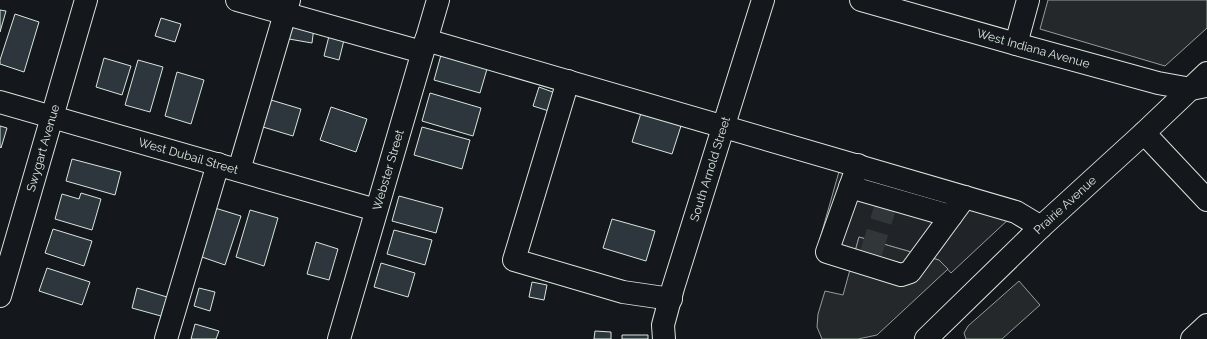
<svg xmlns="http://www.w3.org/2000/svg" width="1207" height="339" font-family="Raleway,sans-serif">
	<style>
		.green { fill: #202428; stroke: #939e99 }
		.parking { fill: #24282b; stroke: #939e99 }
		.building { fill: #2c363c; stroke: #d8e6dc }
		.lines { fill: none; stroke-linecap: round; stroke-linejoin: round }
		.minor-tunnel { stroke: #313739; stroke-width: 22; stroke-dasharray: 22 11; stroke-linecap: butt }
		.minor-casing { stroke: #d8e6dc; stroke-width: 24 }
		.major-casing { stroke: #d8e6dc; stroke-width: 24 }
		.minor { stroke: #14181c; stroke-width: 22 }
		.major { stroke: #14181c; stroke-width: 22 }
		.labels { text-anchor: middle; stroke-width: 3; stroke-linejoin: round; paint-order: stroke }
		.street-label { font-size: 12px; fill: #d8e6dc; stroke: #14181c }
	</style>
	<rect width="100%" height="100%" fill="#14181c"/>
	<!-- green -->
	<path class="green" d="M840,168L1011,217L951,273L939,260L859,237L855,252L819,242Z"/>
	<!-- parking -->
	<path class="parking" d="M1048,0H1207V28L1165,66L1040,29Z
		M859,237L939,260L948,269L877,335L858,339H822L817,327L818,314L825,291L843,295Z
		M1019,281L1040,305L1002,339H966L964,333L968,326Z"/>
	<!-- building -->
	<path class="building" d="M0,10L6,11L0,32Z
		M15,14L39,22L24,72L0,64V60Z
		M161,18L181,24L175,42L155,36Z
		M292,23L314,27L312,43L289,39Z
		M329,36L344,40L339,60L324,56Z
		M441,55L487,69L480,93L434,80Z
		M104,58L131,66L122,95L96,87Z
		M138,60L163,67L150,112L125,105Z
		M177,72L204,80L191,124L165,116Z
		M539,87L558,94L552,112L533,106Z
		M430,93L481,108L473,136L422,121Z
		M271,100L301,109L293,136L263,127Z
		M331,107L367,119L356,152L320,140Z
		M641,113L681,126L672,154L632,142Z
		M0,126L7,128L1,148L0,147Z
		M422,127L470,140L462,169L414,155Z
		M72,159L121,172L115,195L66,181Z
		M81,193L101,199L92,230L55,219L62,194L79,199Z
		M399,196L443,208L436,233L392,221Z
		M215,208L241,216L225,265L199,256Z
		M250,210L278,218L264,266L236,257Z
		M612,219L655,231L646,261L603,248Z
		M53,229L92,241L84,266L45,253Z
		M394,230L432,240L425,265L387,254Z
		M316,242L338,249L329,280L307,274Z
		M381,263L415,273L408,297L374,287Z
		M47,268L90,282L82,305L39,291Z
		M532,282L547,285L544,300L529,297Z
		M137,288L167,297L161,316L132,308Z
		M199,288L215,292L210,311L194,306Z
		M195,324L219,331L216,339H191Z
		M595,331L611,332V339H594Z
		M622,335H648V339H622Z"/>
	<g class="lines">
		<!-- minor-tunnel -->
		<path class="minor-tunnel" d="M871,253L886,205"/>
		<!-- minor casing -->
		<g class="minor-casing">
			<g id="minor">
				<path d="M237,0L422,52"/>
				<path id="s1" d="M861,0L1016,44L1158,83L1191,89L1206,86"/>
				<path d="M426,40L1016,212L1041,227"/>
				<path d="M1016,44L1028,0"/>
				<path d="M568,81L514,260L623,292L671,299"/>
				<path id="s2" d="M0,102L376,210"/>
				<path d="M1144,133L1207,200"/>
				<path d="M858,165L827,252L901,275L910,272L965,197"/>
				<path d="M239,170L289,0"/>
				<path d="M850,187L951,216"/>
				<path id="s3" d="M0,296L86,0"/>
				<path d="M166,339L218,164"/>
				<path id="s4" d="M339,339L438,0"/>
				<path id="s5" d="M664,339L663,325L673,288L763,0"/>
				<path d="M1192,339L1207,325"/>
			</g>
		</g>
		<!-- major casing -->
		<g class="major-casing">
			<g id="major">
				<path id="s6" d="M926,339L1041,227L1144,133L1207,73"/>
			</g>
		</g>
		<!-- minor -->
		<use href="#minor" class="minor"/>
		<!-- major -->
		<use href="#major" class="major"/>
	</g>
	<g class="labels">
		<!-- street labels -->
		<g class="street-label">
			<text dy="4" stroke="none"><textPath href="#s1" startOffset="179">West Indiana Avenue</textPath></text>
			<text dy="4" stroke="none"><textPath href="#s3" startOffset="154">Swygart Avenue</textPath></text>
			<text dy="4" stroke="none"><textPath href="#s2" startOffset="196">West Dubail Street</textPath></text>
			<text dy="4" stroke="none"><textPath href="#s5" startOffset="177">South Arnold Street</textPath></text>
			<text dy="4" stroke="none"><textPath href="#s4" startOffset="176">Webster Street</textPath></text>
			<text dy="4" stroke="none"><textPath href="#s6" startOffset="193">Prairie Avenue</textPath></text>
		</g>
	</g>
</svg>
